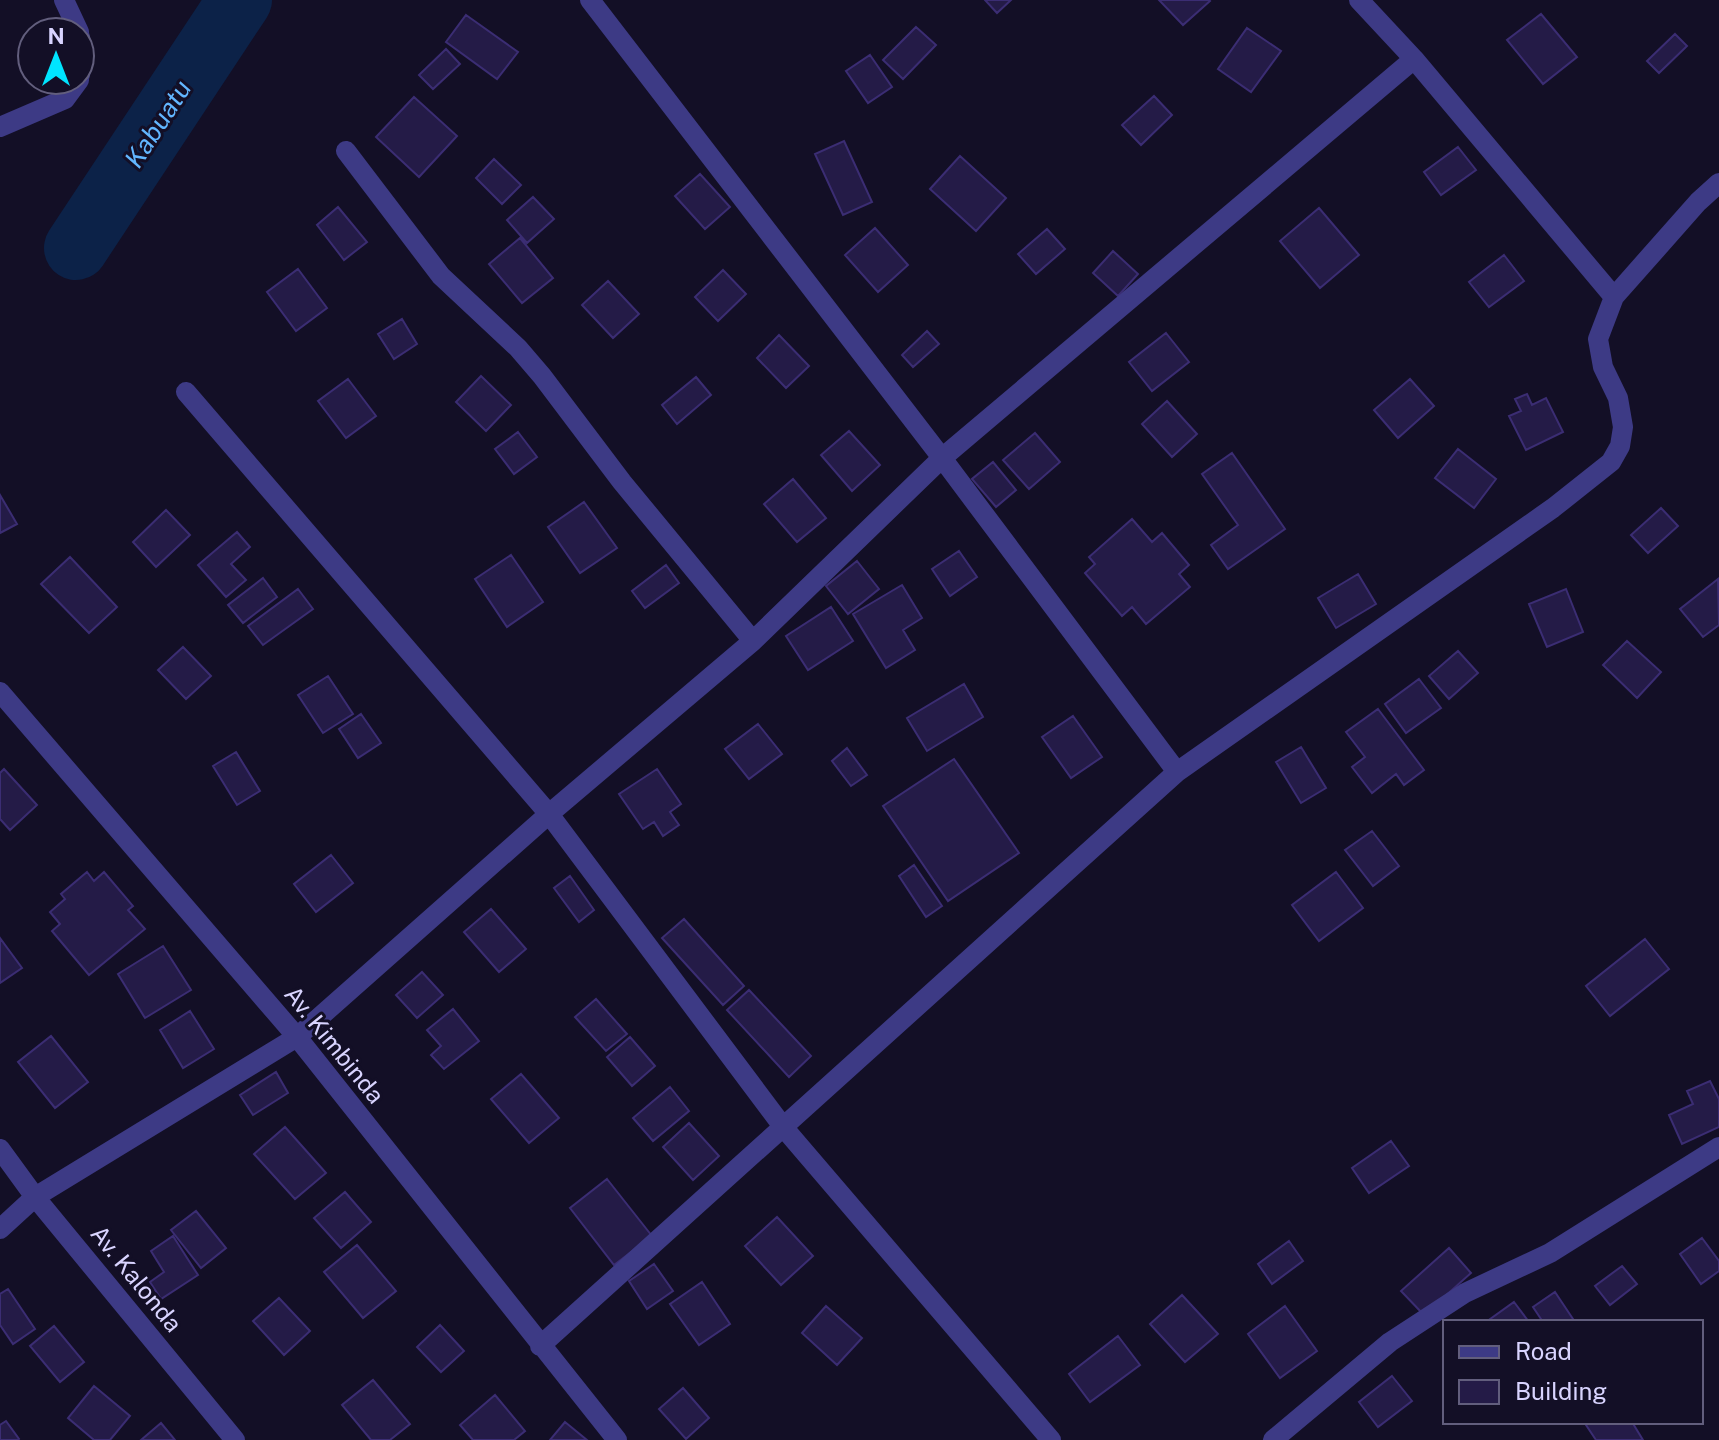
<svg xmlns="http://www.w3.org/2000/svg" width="1719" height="1440" font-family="'Public Sans',sans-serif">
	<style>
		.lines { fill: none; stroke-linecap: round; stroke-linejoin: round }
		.river { stroke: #0c2248; stroke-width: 64 }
		.building { fill: #241b47; stroke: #3b2d73; stroke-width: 2 }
		.minor { stroke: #3d3a85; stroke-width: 20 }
		.labels { text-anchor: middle; stroke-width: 6; stroke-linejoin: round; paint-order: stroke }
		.street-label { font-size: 24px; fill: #d9d4ff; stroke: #130f26 }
		.water-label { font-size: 26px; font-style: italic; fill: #62b6ff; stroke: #130f26 }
	</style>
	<rect width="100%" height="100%" fill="#130f26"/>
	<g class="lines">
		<!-- river -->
		<path class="river" d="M76,248L240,0"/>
	</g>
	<!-- building -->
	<path class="building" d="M985,0H1011L997,13Z
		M1159,0H1209L1210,1L1183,25Z
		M1541,14L1577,57L1543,84L1507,40Z
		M466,15L518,52L497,79L446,42Z
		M916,27L936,45L903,79L883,60Z
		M1247,28L1281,51L1251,92L1218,69Z
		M1675,34L1687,46L1659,73L1647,61Z
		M446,49L460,64L433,89L419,75Z
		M870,55L892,87L868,103L846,71Z
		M1154,96L1172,115L1141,145L1122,125Z
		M414,97L457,136L419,177L376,137Z
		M844,141L872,202L843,215L815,154Z
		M1458,147L1476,170L1441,195L1424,172Z
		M960,156L1006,198L976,231L930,189Z
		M494,159L521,185L502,204L476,178Z
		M700,174L730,207L705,229L675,196Z
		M533,197L554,219L527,243L507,220Z
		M338,207L367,242L344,260L317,225Z
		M1319,208L1359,255L1320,288L1280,241Z
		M875,228L908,265L878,292L845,255Z
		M1047,229L1065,249L1036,274L1018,254Z
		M520,238L553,278L522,303L489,264Z
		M1113,251L1138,274L1118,296L1093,273Z
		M1504,255L1524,281L1489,307L1469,282Z
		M298,269L327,308L296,331L267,292Z
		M723,270L746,294L718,321L695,297Z
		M608,281L639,314L613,338L582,305Z
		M402,319L417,344L394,359L378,334Z
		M927,331L939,344L913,367L902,355Z
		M1166,333L1189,362L1152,391L1129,362Z
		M779,335L809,366L786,388L757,358Z
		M481,376L511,405L486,431L456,402Z
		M696,377L711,395L677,424L662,405Z
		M348,379L376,416L346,438L318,401Z
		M1410,379L1434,406L1398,438L1374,410Z
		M1527,394L1532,405L1546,398L1563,432L1526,450L1509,416L1521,411L1515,399Z
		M1167,401L1197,434L1172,457L1142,424Z
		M849,431L880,465L852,491L821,455Z
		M518,432L537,457L514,474L495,449Z
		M1035,433L1060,462L1029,489L1003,460Z
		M1458,449L1496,479L1474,508L1435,478Z
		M1232,453L1285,529L1228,569L1211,545L1238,525L1202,474Z
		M993,462L1016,490L996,507L972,479Z
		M793,479L826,518L797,542L764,504Z
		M0,495L17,524L0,533Z
		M584,502L617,548L580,573L548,527Z
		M1661,508L1678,526L1648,553L1631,535Z
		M166,510L190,535L156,567L133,542Z
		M1132,519L1152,542L1162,533L1189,565L1179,574L1190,587L1146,624L1132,607L1122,616L1085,573L1095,564L1089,557Z
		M237,532L250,547L231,564L246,580L226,597L198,565Z
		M959,551L977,577L950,596L932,569Z
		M511,555L543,602L507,627L475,579Z
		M70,557L117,607L89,633L41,584Z
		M857,561L879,589L848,614L826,586Z
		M666,565L679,583L645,608L632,591Z
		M1358,574L1376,604L1336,628L1318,598Z
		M263,578L277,597L243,623L228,605Z
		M1718,579L1719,625L1703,637L1680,609Z
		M902,585L922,618L903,630L915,650L886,668L853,614Z
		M298,589L313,609L263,645L248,626Z
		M1566,589L1583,632L1547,647L1529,604Z
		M831,607L853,641L808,670L786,636Z
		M1627,641L1661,672L1637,698L1603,665Z
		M183,647L211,676L186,699L158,670Z
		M1458,651L1478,673L1449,699L1429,676Z
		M328,676L353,714L323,733L298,695Z
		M1419,679L1441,708L1406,733L1385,704Z
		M964,684L983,717L927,751L907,718Z
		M1378,709L1424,770L1404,785L1396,774L1372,793L1352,767L1365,757L1346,732Z
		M361,714L381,743L358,758L339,729Z
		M1073,716L1102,757L1071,778L1042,737Z
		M758,724L782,754L749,779L725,749Z
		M1301,747L1326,788L1301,803L1276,762Z
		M847,748L867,775L851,786L832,761Z
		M236,752L260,791L237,805L213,766Z
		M954,759L1019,853L948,901L883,806Z
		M4,769L37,805L10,830L0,819V773Z
		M657,769L681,804L670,812L679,825L663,836L654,822L643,829L619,794Z
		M1372,831L1399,866L1373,886L1345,850Z
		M331,855L353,883L316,912L294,884Z
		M914,865L942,906L926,917L899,876Z
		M87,872L94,881L104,872L133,906L128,910L145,929L89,975L52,931L60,924L50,912L65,899L61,894Z
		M1336,872L1363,908L1319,941L1292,905Z
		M570,876L594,910L579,922L554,888Z
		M491,909L526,949L499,972L464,932Z
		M684,919L744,986L723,1005L662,938Z
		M0,938L22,968L0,983Z
		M1645,939L1669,969L1610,1016L1586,986Z
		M163,946L191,990L145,1018L118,974Z
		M422,972L443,995L417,1018L396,995Z
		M749,990L811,1056L789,1077L727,1010Z
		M596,999L627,1034L606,1051L575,1017Z
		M453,1009L479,1041L444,1069L431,1055L441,1046L427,1030Z
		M190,1011L214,1049L183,1068L160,1030Z
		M51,1036L88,1082L55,1108L18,1062Z
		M630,1037L655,1066L632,1086L607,1057Z
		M276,1072L288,1093L253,1115L240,1095Z
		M521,1074L559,1118L529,1143L491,1099Z
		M1710,1081L1719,1099V1127L1682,1144L1669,1115L1693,1104L1687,1091Z
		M670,1087L689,1111L653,1141L633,1118Z
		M689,1123L719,1156L693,1180L663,1147Z
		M285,1127L326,1173L295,1199L254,1154Z
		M1391,1141L1409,1166L1369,1193L1352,1168Z
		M607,1179L652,1236L614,1265L570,1208Z
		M345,1192L371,1222L341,1248L314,1218Z
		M196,1211L226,1248L201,1268L171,1230Z
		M777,1217L813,1256L781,1285L745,1246Z
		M173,1236L198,1275L161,1299L150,1282L164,1272L151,1251Z
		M1702,1238L1719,1261V1271L1701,1284L1680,1254Z
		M1289,1241L1303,1261L1272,1284L1258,1264Z
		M357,1245L396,1291L363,1318L324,1272Z
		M1449,1248L1471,1273L1424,1315L1401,1291Z
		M654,1264L673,1291L647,1309L629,1281Z
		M1622,1266L1637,1284L1610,1305L1595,1286Z
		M702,1282L730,1324L699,1345L670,1304Z
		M8,1289L35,1329L13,1344L0,1325V1294Z
		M1555,1292L1575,1322H1543L1533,1307Z
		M1182,1295L1218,1334L1185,1362L1150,1324Z
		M279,1298L310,1331L284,1355L253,1321Z
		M1514,1302L1529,1322H1486Z
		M826,1306L862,1338L837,1365L802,1333Z
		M1285,1306L1317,1351L1280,1378L1248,1334Z
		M440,1325L464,1351L441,1372L417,1347Z
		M54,1326L84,1362L60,1382L30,1346Z
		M1118,1336L1140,1365L1090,1402L1069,1374Z
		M1392,1376L1412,1401L1378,1427L1359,1402Z
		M373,1380L410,1424L390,1440H371L342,1405Z
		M94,1386L130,1416L110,1440H94L68,1418Z
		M683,1388L709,1418L686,1439L659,1409Z
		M495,1395L525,1431L514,1440H473L460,1425Z
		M6,1421L19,1439L18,1440H0V1425Z
		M565,1422L587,1440H550Z
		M1590,1422H1632L1643,1440H1596L1586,1425Z
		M161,1423L175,1440H141Z"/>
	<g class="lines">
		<!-- minor -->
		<path class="minor" d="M64,0L79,32
			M590,0L942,458L1177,772
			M1359,0L1414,59L1614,297
			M80,37L83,56L80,75
			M0,127L65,99L79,80
			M346,151L441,276L518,348L542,376L622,482L753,641
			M186,392L549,814L784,1128L1051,1440
			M0,692L297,1037L617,1440
			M0,1149L35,1197L235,1440
			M0,1229L35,1197L297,1037L549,814L753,641L942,458L1414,59
			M540,1346L1177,772L1553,508L1611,462L1620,446L1623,427L1618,398L1603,367L1598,339L1614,297L1698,202L1719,183
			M1273,1440L1390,1342L1465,1293L1550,1253L1719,1147"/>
	</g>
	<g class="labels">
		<!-- street labels -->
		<g class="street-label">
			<text transform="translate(334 1045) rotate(51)" y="8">Av. Kimbinda</text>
			<text transform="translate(136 1279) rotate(51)" y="8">Av. Kalonda</text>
		</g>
		<!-- water labels -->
		<g class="water-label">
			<text transform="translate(158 124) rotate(-57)" y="9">Kabuatu</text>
		</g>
	</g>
	<!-- legend -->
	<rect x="1443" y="1320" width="260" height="104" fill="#130f26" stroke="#625e7d" stroke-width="2"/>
	<rect x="1459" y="1346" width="40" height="12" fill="#3d3a85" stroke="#625e7d" stroke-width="2"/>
	<text x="1515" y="1360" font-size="24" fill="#d9d4ff">Road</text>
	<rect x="1459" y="1380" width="40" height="24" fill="#241b47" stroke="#625e7d" stroke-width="2"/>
	<text x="1515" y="1400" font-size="24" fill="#d9d4ff">Building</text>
	<!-- north arrow -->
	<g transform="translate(56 56)"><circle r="38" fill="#130f26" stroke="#625e7d" stroke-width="2"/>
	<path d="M0-6L14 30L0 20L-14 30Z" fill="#00e5ff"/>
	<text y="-12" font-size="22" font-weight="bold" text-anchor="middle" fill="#d9d4ff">N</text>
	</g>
</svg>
